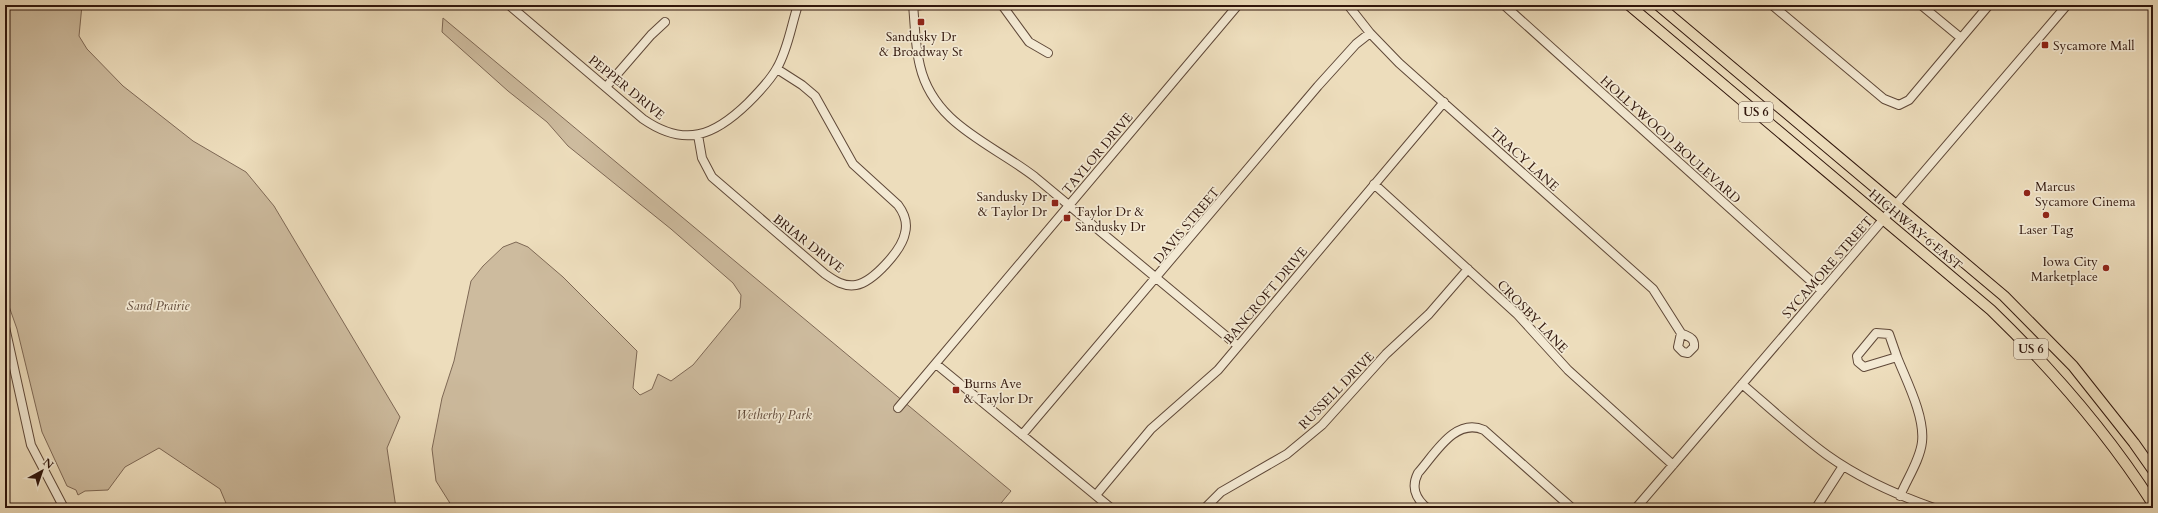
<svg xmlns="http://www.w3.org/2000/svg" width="2158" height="513" font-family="Cardo,serif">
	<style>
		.green { fill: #cdbb9e; stroke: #7e6855 }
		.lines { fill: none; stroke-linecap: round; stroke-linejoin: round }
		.minor-casing { stroke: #5f4838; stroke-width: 10 }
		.major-casing { stroke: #30160c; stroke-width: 12 }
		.minor { stroke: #f3e9d3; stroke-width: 8 }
		.major { stroke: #edddbc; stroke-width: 10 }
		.poi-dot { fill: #8f2418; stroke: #f3e9d3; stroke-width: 1.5 }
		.labels { text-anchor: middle; stroke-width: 3.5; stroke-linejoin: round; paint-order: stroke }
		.shield { fill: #f3e9d3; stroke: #6a5548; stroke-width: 1 }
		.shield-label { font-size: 12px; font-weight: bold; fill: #30160c }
		.poi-label { font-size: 13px; fill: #30160c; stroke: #f3e9d3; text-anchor: start }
		.street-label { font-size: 13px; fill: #30160c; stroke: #f3e9d3 }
		.park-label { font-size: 13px; font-style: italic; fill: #5f4838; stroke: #f3e9d3 }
	</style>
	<rect width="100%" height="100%" fill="#edddbc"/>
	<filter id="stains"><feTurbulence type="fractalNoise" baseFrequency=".005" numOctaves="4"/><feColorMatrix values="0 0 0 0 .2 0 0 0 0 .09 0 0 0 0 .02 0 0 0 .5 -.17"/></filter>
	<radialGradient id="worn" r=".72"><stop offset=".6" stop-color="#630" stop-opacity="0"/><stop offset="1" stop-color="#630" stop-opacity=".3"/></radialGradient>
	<!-- green -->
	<path class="green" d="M5,5H82L79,36L87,49L123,86L193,141L246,172L274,206L400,417L387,448L396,508H228L220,489L159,448L125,467L108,490L85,491L78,495L76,490L67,486L42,432L17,329L5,295Z
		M443,18L1011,491L997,508H453L436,481L432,449L442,398L454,361L471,281L483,266L503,247L516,242L528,247L563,277L637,351L633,388L640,395L652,389L658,374L671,381L693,365L740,308L741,295L733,283L671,229L568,146L547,122L508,91L442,32Z"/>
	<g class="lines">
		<!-- minor casing -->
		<g class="minor-casing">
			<path id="minor" d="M509,5L643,119C685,148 714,136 748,103C758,93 770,81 777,68C788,49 791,26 798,5
				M913,5C915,25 915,46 920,66C934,125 991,143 1035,177L1238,346
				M1002,5L1029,42L1048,53
				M1348,5L1370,33L1399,63L1653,289L1681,333
				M1504,5L1822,291
				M1772,5L1884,99L1899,105L1909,100L1989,5
				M1921,5L1961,38
				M913,6L922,5
				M606,87L651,35L665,22
				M698,135L702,158L712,177L825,274C835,281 844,287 856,285C873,282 902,250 905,233C908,222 904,213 898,205L853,164L815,96L802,85L777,69
				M1374,184L1517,314L1568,370L1673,465
				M5,327L31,445L64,508
				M1681,333C1688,337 1695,337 1694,347L1688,353L1683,352L1678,347Z
				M1876,333L1889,334L1897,357L1864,367L1858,362L1857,356Z
				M1897,357C1906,380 1925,416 1922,442C1920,460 1907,479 1900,496
				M936,364L1111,508
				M1742,384C1770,408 1797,433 1827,455C1859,478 1897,495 1934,508
				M898,408L1238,5
				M1022,435L1318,86L1356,44L1370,33
				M1096,495L1151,429L1218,370L1444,102
				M1205,508L1221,492L1287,454L1322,425L1386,354L1429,314L1468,269
				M1427,508C1415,498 1411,487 1418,473C1435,454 1455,417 1484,430L1572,508
				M1636,508L2067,5
				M1816,508L1843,466"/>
		</g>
		<!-- major casing -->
		<g class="major-casing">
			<path id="major" d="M1629,5L1991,310C2052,369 2107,432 2153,504
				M1658,5L2004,296L2073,366L2134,443L2153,470"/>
		</g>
		<!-- minor -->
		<use href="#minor" class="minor"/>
		<!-- major -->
		<use href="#major" class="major"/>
	</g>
	<!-- markers -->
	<g class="poi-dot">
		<rect x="917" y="18" width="8" height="8" rx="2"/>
		<rect x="2041" y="41" width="8" height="8" rx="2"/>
		<circle cx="2027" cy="193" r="4"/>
		<rect x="1051" y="199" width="8" height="8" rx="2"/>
		<circle cx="2046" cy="215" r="4"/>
		<rect x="1063" y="214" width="8" height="8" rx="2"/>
		<circle cx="2106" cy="268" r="4"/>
		<rect x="952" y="386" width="8" height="8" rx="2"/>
	</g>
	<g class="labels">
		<!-- shield labels -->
		<g class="shield">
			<rect x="1739" y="102" width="34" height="20" rx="3"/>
			<rect x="2014" y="339" width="34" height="20" rx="3"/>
		</g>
		<g class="shield-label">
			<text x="1756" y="116">US 6</text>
			<text x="2031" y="353">US 6</text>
		</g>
		<!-- poi labels -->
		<g class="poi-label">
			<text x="921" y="41" text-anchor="middle">Sandusky Dr<tspan x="921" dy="15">&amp; Broadway St</tspan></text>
			<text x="2053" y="50">Sycamore Mall</text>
			<text x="2035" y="191">Marcus<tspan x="2035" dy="15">Sycamore Cinema</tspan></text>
			<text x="1047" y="201" text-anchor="end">Sandusky Dr<tspan x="1047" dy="15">&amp; Taylor Dr</tspan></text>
			<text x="1075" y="216">Taylor Dr &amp;<tspan x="1075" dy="15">Sandusky Dr</tspan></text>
			<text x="2046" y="234" text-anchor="middle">Laser Tag</text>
			<text x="2098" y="266" text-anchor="end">Iowa City<tspan x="2098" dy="15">Marketplace</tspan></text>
			<text x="964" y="388">Burns Ave<tspan x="964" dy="15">&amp; Taylor Dr</tspan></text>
		</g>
		<!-- street labels -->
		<g class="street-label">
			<text transform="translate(627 87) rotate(39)" y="5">PEPPER DRIVE</text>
			<text transform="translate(1671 139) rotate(42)" y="5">HOLLYWOOD BOULEVARD</text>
			<text transform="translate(1097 153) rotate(-50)" y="5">TAYLOR DRIVE</text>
			<text transform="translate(1525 159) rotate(42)" y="5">TRACY LANE</text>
			<text transform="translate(1186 225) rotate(-50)" y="5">DAVIS STREET</text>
			<text transform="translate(1916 229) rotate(40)" y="5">HIGHWAY 6 EAST</text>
			<text transform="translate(809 243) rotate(38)" y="5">BRIAR DRIVE</text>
			<text transform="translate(1827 267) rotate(-49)" y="5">SYCAMORE STREET</text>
			<text transform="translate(1265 295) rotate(-50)" y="5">BANCROFT DRIVE</text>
			<text transform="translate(1533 316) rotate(46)" y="5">CROSBY LANE</text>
			<text transform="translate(1336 390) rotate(-46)" y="5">RUSSELL DRIVE</text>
		</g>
		<!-- park labels -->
		<g class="park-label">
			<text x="158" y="310">Sand Prairie</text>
			<text x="774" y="419">Wetherby Park</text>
		</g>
	</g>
	<!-- margin -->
	<rect width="2158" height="513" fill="none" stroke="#edddbc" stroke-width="20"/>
	<rect x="6" y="6" width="2146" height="501" fill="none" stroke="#30160c" stroke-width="2"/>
	<rect x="10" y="10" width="2138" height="493" fill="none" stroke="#30160c"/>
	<!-- north arrow -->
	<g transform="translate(42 471) rotate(40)" stroke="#f3e9d3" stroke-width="3" paint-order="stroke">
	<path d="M0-3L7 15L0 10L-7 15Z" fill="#30160c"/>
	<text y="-6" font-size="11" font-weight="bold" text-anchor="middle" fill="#30160c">N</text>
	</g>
	<rect width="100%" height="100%" filter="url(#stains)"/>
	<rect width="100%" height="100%" fill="url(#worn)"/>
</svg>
